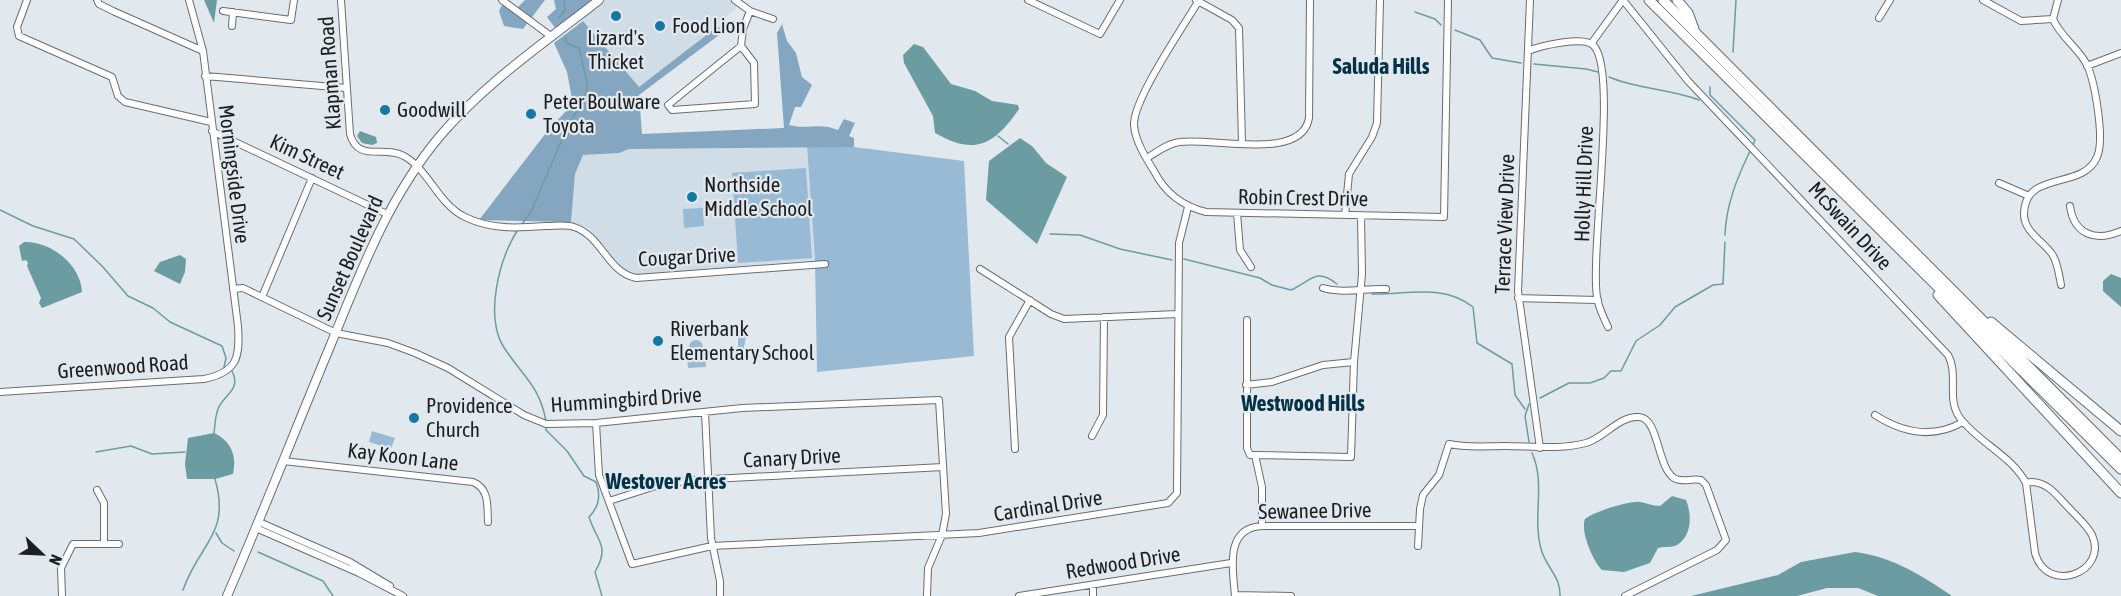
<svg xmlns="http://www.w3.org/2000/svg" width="2121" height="596" font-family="'Asap Condensed',sans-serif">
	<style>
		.built { fill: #d0dde7 }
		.green { fill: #98bad4 }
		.forest { fill: #84a6c0 }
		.water { fill: #6a9ca1 }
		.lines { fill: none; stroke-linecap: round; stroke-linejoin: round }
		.stream { stroke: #6a9ca1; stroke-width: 1.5 }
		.minor-casing { stroke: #676d71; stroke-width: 8 }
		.major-casing { stroke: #676d71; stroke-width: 10 }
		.highway-casing { stroke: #676d71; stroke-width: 11 }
		.minor { stroke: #fff; stroke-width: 6 }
		.major { stroke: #fff; stroke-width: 8 }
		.highway { stroke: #fff; stroke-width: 9 }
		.poi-dot { fill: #1677a4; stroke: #e2e9ee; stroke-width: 2 }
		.labels { text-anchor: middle; stroke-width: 4.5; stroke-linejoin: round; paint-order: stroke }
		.poi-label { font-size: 21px; fill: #1c1e20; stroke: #e2e9ee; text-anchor: start }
		.street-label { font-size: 21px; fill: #1c1e20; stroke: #e2e9ee }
		.neighbourhood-label { font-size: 22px; font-weight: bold; fill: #053248; stroke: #e2e9ee }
	</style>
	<rect width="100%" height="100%" fill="#e2e9ee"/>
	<!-- built -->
	<path class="built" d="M599,0H735L740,5L673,62L639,87L578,16Z
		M807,146L815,260L639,275L618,266L589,229L571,222L575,174L583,155L619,153L629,149Z"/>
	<!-- green -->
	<path class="green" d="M807,146L854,147L964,161L974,356L817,372L815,260Z
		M806,168L812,258L738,263L732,173Z
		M703,208L704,226L684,228L683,209Z
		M738,333H743L746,337L743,352L738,350Z
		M689 347a7 7 0 1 1 14 0a7 7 0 1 1-14 0Z
		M705,356L706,367L688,368L687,357Z
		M372,431L395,438L391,449L369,442Z"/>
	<!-- forest -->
	<path class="forest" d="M525,0H545L523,29L504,26L499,11L504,1L515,10Z
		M554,0H599L558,32L547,17L556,9Z
		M583,21L639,87L718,26L723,32L639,95L642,134L784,128L777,33L782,24L787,41L796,53L802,77L812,85L801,107H795L789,125C809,130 820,122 838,130L844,119L855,123L849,136L854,138V147L629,149L619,153L583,155L575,174L571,222L479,220L549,129L573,104L567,72L554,43Z"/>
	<!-- water -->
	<path class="water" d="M204,0H217L214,23Z
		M914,44L923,47L951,84L975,91L992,101L1018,105L1019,109C994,145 975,156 935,133L933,116L904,63L903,55Z
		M360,131L376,137L377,143L372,145L362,143L357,136Z
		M1020,138L1032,146L1046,163L1067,177L1037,244L986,200L989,161Z
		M24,242C51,241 81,265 82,292L42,308L39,303L41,298L27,266L28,263L26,260L22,261L19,246Z
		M180,255L186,259L185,272L180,284L154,271L160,262Z
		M2111,274L2121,278V307L2103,291V281Z
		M214,433C231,441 237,455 233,474L215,479H187L185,464L188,438Z
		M1672,496L1686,500C1692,514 1692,536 1677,545C1671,548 1665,546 1658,548L1650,563L1624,572L1602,570C1593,561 1580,531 1585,519C1593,512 1631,500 1640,502C1647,503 1653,506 1660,506Z
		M1855,552C1893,557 1921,575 1952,596H1878L1858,588H1827L1797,596H1691L1778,575L1801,562Z"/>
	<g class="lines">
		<!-- stream -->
		<path class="stream" d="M1415,12L1435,19L1441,25
			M559,18L565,10L564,0
			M1455,30L1480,40L1492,58L1521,63
			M1733,52L1736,0
			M1534,64L1586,69L1598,72
			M1609,77C1637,89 1670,89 1699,100
			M1710,87V95L1755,140L1752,147
			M998,136L1008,144
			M0,210L33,226L74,239L102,266L128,296L153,308L170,322L222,346L226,358L224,367
			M522,224L531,212L562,139L586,93L587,82L579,48L566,43V37
			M517,231C499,260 485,315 503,346C522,376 539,384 546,421
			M1050,234L1080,235L1120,249L1172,260
			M1725,235C1726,205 1737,178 1750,151
			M1184,259L1260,278L1272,285L1291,290C1311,281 1316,267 1337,284
			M1372,294C1406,295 1443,283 1473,307L1477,343L1512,364L1515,395L1525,409
			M1540,398L1569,383H1590L1604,378L1611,371H1621L1636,341L1660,325L1675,307L1713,285L1723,284L1725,242
			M1529,404L1525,416L1529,442
			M546,426V430L567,451L584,476L596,482C601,495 599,507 589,517C598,544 610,545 595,572L602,596
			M214,433C215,425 215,417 218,409C223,395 242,390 232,371
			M96,452L131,446L152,454L185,452
			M1532,453C1546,484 1532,517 1541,549C1546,567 1561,577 1560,596
			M216,533L222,543L234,551
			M258,552L323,581L333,596
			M183,590C199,543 231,535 215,479"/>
		<!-- minor casing -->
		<g class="minor-casing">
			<path id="minor" d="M27,0L17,27L19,36L112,77L118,96L125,102L211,122
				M97,0L99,4L113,11L203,51
				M341,0L350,134C358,163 383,145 404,156C429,170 438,204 465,217C492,230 518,228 547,226C555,226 566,224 574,227C602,236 607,272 636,278L825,264
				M502,0L552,37
				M735,0L750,11L773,19
				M1028,0L1100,34L1120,0
				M1196,0L1232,20L1239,28L1242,143
				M1199,0C1184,26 1133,99 1134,125C1135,141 1146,158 1154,171C1165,193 1182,206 1206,212L1444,217L1448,0
				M1530,0L1518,291L1540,448
				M1983,0L2021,21L2053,19
				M2058,0L2053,19C2060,36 2077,47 2086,63C2095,80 2105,140 2097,157C2083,191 2025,169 2024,214C2024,232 2043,241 2052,254C2058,263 2059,275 2061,285
				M223,11L291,20L294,0
				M1879,18L1890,0
				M232,26L233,12
				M1591,44L1623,0L1688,81L1948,355C1959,375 1946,399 1960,418C1979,443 2011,455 2026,483
				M741,46L754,63L755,104L672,110L668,105Z
				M741,46L743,29L750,11
				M1528,51C1540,46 1585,35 1594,46C1618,72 1590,252 1597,297C1598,307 1604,318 1608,327
				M2087,66L2121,53
				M205,76L346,88
				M212,131L387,214
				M1147,158C1157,152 1168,143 1180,142C1211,137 1302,162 1309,118L1310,0
				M1999,183L2029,196
				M2070,206C2074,235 2096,242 2121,231
				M1237,213L1240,250L1251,267
				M1345,215L1349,174L1372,137L1377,123L1380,0
				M980,269L1051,314L1064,319L1177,314
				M1323,288C1343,294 1365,288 1386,289
				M233,289L243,288L336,333L388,343L415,353L448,368L524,415L546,424L596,423L742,408L939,400L946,514L942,535L928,568L927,596
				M262,297L312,178
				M1518,298L1598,300
				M1247,320V448L1250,455H1255L1262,487V526
				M1246,385L1272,382L1323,365L1354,362
				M0,392L204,379C238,372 240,357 238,326L203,51L189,0
				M705,412L711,538L720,581V596
				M1875,415C1903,433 1933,439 1963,422
				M596,423L599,475L632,564L712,546L979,533L1168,503L1177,493L1179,243L1188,207
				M1092,436L1103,415L1104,317
				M1015,449L1009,337L1030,300
				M1255,455L1351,457L1354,362L1362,274L1361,216
				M283,461L473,482C490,489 487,507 488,522
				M2031,482C2048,482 2057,496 2068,507C2076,516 2087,525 2092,535C2109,572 2047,596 2035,553L2026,483Z
				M97,490L104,503V544
				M609,501L662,484L694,480L943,467
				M259,522L350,562L390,586
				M256,528L359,573L403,596
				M1418,546L1420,509L1423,495L1439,475L1449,444C1467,448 1487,446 1504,446C1532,446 1559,450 1586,443C1604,438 1620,415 1639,417C1659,418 1657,467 1674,478C1681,483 1692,478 1701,480L1706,485L1726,540L1717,550L1625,596
				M1235,595L1291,596
				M62,596L61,568L73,544H119
				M1019,596L1231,563
				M1093,596V585
				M1235,596C1233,570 1224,528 1262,526H1419"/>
		</g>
		<!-- major casing -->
		<g class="major-casing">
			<path id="major" d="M227,596C263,513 296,428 331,344C361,271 388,198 440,136C485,83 544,43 599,0"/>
		</g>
		<!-- highway casing -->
		<g class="highway-casing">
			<path id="highway" d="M1649,0L2121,469
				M1663,0L2121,459
				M1677,0L1688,13L1694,29
				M1938,295L2121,493
				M1991,322L2121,431"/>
		</g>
		<!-- minor -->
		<use href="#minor" class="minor"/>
		<!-- major -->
		<use href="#major" class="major"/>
		<!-- highway -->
		<use href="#highway" class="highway"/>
	</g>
	<!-- markers -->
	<g class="poi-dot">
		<circle cx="616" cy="16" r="6"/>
		<circle cx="660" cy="26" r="6"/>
		<circle cx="385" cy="110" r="6"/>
		<circle cx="531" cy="114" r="6"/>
		<circle cx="692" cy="197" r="6"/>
		<circle cx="658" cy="341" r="6"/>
		<circle cx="414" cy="418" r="6"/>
	</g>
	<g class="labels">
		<!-- poi labels -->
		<g class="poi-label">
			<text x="672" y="33">Food Lion</text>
			<text x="616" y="45" text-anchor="middle">Lizard's<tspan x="616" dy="24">Thicket</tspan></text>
			<text x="543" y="109">Peter Boulware<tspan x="543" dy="24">Toyota</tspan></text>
			<text x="397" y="117">Goodwill</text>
			<text x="704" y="192">Northside<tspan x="704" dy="24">Middle School</tspan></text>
			<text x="670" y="336">Riverbank<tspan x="670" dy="24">Elementary School</tspan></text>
			<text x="426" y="413">Providence<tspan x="426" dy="24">Church</tspan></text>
		</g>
		<!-- street labels -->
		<g class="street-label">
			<text transform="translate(330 73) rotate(-94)" y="7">Klapman Road</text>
			<text transform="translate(307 157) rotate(25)" y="7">Kim Street</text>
			<text transform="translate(234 174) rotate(83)" y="7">Morningside Drive</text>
			<text transform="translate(1584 184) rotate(-88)" y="7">Holly Hill Drive</text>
			<text transform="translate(1303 198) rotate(1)" y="7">Robin Crest Drive</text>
			<text transform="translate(1505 224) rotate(-88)" y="7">Terrace View Drive</text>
			<text transform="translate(1850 226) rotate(47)" y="7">McSwain Drive</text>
			<text transform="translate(687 257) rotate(-3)" y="7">Cougar Drive</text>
			<text transform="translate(350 258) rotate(-66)" y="7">Sunset Boulevard</text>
			<text transform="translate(123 367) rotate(-4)" y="7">Greenwood Road</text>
			<text transform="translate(626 400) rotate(-4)" y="7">Hummingbird Drive</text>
			<text transform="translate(403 457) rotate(7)" y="7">Kay Koon Lane</text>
			<text transform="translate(792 458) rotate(-3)" y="7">Canary Drive</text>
			<text transform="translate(1048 506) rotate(-9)" y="7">Cardinal Drive</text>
			<text transform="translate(1315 511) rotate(-1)" y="7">Sewanee Drive</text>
			<text transform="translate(1123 563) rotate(-9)" y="7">Redwood Drive</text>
		</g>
		<!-- neighbourhood labels -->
		<g class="neighbourhood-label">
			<text x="1381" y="74">Saluda Hills</text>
			<text x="1303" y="411">Westwood Hills</text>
			<text x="666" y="489">Westover Acres</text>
		</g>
	</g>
	<!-- north arrow -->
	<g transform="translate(42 554) rotate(113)" stroke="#e2e9ee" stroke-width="4.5" paint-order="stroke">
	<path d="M0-4.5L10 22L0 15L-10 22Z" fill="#1c1e20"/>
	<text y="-9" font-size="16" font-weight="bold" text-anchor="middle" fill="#1c1e20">N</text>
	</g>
</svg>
